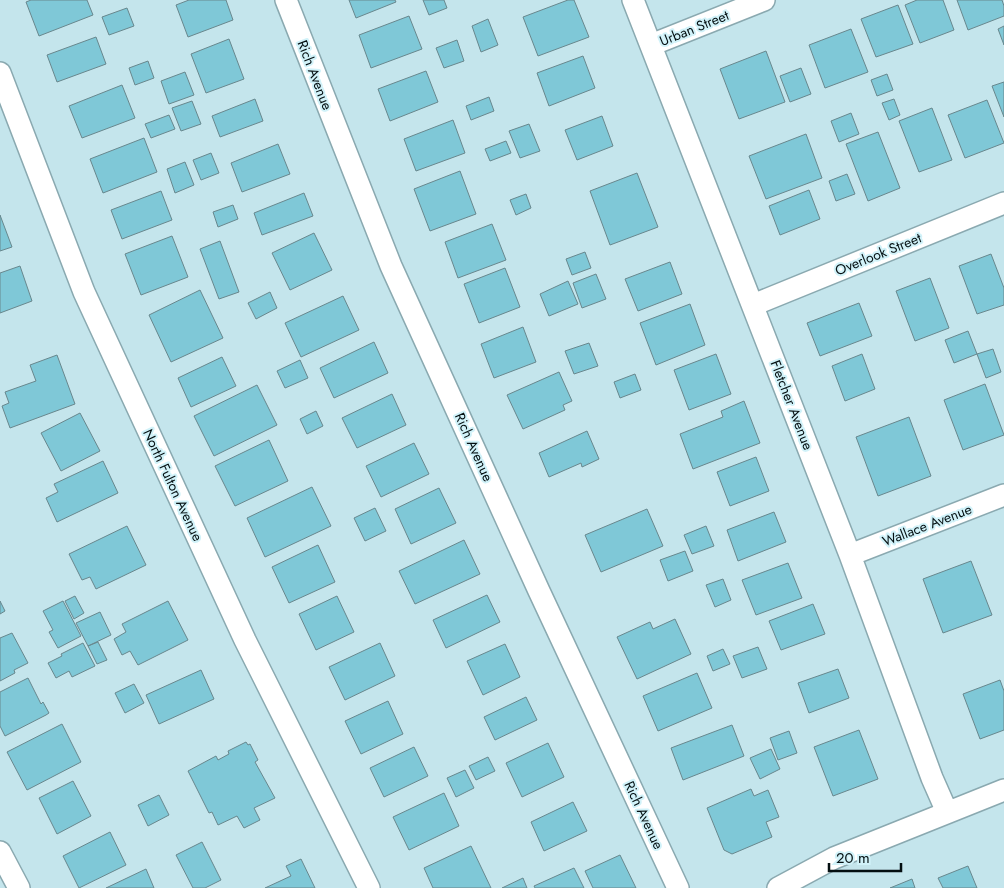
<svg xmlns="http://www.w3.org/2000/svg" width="1004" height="888" font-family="Jost,sans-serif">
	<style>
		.building { fill: #7fc8d7; stroke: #68878d }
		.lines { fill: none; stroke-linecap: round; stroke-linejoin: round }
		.minor-casing { stroke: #8aa9b0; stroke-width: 24 }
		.minor { stroke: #fff; stroke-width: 21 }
		.labels { text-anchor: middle; stroke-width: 4; stroke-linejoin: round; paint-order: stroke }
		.street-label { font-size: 14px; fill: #040f11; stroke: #d1f2f9 }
	</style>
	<rect width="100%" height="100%" fill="#c4e5ec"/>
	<!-- building -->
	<path class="building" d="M31,0H87L93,15L39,36L26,2Z
		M189,0H226L233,20L188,37L176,5Z
		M349,0H395L396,2L356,18Z
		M423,0H444L447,8L429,15Z
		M568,0H574L589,37L538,56L523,17Z
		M917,0H943L954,30L920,43L905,5Z
		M957,0H1002L1004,6V16L968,30Z
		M898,5L913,44L876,57L861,19Z
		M127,8L134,26L109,35L102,17Z
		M409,16L422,49L371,68L359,35Z
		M488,19L498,45L481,52L472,26Z
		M1004,26V45L998,29Z
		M851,29L868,72L825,88L809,45Z
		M96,37L106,64L57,82L47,55Z
		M229,39L244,79L206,93L191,54Z
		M457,40L464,61L444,68L436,48Z
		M766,51L785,102L739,119L720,69Z
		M583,56L595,88L549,106L537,73Z
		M148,61L154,78L135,85L129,68Z
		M801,68L811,94L790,102L780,76Z
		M426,71L438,102L390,121L378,89Z
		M185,72L194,95L169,104L161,81Z
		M887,74L893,90L877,96L871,80Z
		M1004,82V117L992,86Z
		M122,85L135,118L82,138L69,106Z
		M489,97L494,111L471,120L466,106Z
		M255,99L263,121L220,137L212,116Z
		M894,99L900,115L889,120L882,103Z
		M987,100L1004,143L965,158L948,115Z
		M192,101L201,124L181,131L172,108Z
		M932,108L952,160L919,172L899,121Z
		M851,113L859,134L839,142L831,121Z
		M169,115L175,129L151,138L145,124Z
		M602,116L613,146L577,160L565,130Z
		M453,120L465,153L416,171L404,139Z
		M529,124L540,151L520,158L509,131Z
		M878,132L900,188L868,201L846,144Z
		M806,134L822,178L766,199L749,156Z
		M144,138L157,172L103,193L90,159Z
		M506,141L511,153L490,161L485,149Z
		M278,144L290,174L242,192L231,163Z
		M211,153L219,173L201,180L193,160Z
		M185,162L194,185L175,193L167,169Z
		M460,171L476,214L430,231L414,189Z
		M637,173L658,227L610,245L590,191Z
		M847,174L855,194L836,201L829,181Z
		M809,190L820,219L780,235L769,206Z
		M161,191L172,220L122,239L111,210Z
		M304,193L313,216L262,235L254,213Z
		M526,194L531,208L516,215L510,200Z
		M233,205L238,219L218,227L213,212Z
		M0,215L12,247L0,251Z
		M492,224L506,260L458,278L445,242Z
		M314,233L332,270L290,290L272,253Z
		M172,236L188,277L141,295L125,254Z
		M220,241L239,292L219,299L200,249Z
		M585,252L591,268L572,275L566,259Z
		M991,254L1004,288V305L977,314L959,266Z
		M670,262L682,294L638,311L625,279Z
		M20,266L32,301L0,313V273Z
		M505,268L520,307L479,323L464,284Z
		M596,274L606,299L582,308L573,283Z
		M930,278L949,328L915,341L896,291Z
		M568,281L578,304L549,316L540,294Z
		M200,290L223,338L171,362L149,315Z
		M270,292L277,308L256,319L248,303Z
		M343,296L359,330L301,357L285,323Z
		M859,303L872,336L820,356L807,323Z
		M690,304L705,345L656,365L640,323Z
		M523,327L536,362L494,378L481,344Z
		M968,331L977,354L954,363L945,340Z
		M374,342L388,373L334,398L320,368Z
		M589,343L598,366L574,374L565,351Z
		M993,349L1001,372L986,378L977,354Z
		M716,354L731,394L689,410L674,370Z
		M862,354L875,389L845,401L832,366Z
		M57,355L75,404L10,428L2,406L9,403L5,392L36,381L30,365Z
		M222,357L236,386L191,407L178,378Z
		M300,360L308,378L285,388L277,371Z
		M559,372L572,401L563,405L565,410L523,429L507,395Z
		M635,374L641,390L620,398L614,382Z
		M985,384L1004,435L963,450L944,400Z
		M257,385L277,425L214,456L194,416Z
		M392,394L406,425L357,448L342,418Z
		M744,401L760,443L693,469L680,434L723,417L721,411Z
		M316,411L323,426L307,434L300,419Z
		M80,413L100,451L61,471L41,433Z
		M909,417L931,476L878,496L856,437Z
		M587,431L599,459L582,467L581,463L549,477L539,453Z
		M269,440L288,481L235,506L215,466Z
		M414,443L429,474L381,497L366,466Z
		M756,457L769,491L730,506L717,472Z
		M103,461L118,493L57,522L46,498L58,492L54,484Z
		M312,487L331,526L265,557L247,518Z
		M439,488L456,523L411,544L395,509Z
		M375,508L386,531L365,541L354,518Z
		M647,509L663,546L601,572L585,535Z
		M774,512L786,542L738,561L727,530Z
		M127,526L146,565L96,589L90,577L82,580L69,554Z
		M706,526L714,546L692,554L684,535Z
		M464,540L480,574L415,604L399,571Z
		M318,545L335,582L289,603L272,567Z
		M685,551L693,571L668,581L660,560Z
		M971,561L992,615L943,633L923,579Z
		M788,563L802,598L756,615L742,580Z
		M723,579L731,600L715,607L706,585Z
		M487,595L500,622L446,648L433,620Z
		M75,596L84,613L74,619L65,601Z
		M337,596L354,632L316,650L299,614Z
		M0,601L5,611L0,614Z
		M63,601L81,636L58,648L49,632L53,630L43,611Z
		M168,601L188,640L138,665L130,651L122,655L114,639L126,632L122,624Z
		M813,604L825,634L781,650L769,621Z
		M100,612L111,635L88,646L76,623Z
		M675,619L691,654L637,679L617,637L650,622L653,629Z
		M12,633L28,663L14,670L15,673L0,681V638Z
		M98,642L107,660L97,664L88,646Z
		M83,643L95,666L72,677L69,671L56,678L48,663L62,656L61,654Z
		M380,643L395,676L345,700L329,667Z
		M505,644L520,677L483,695L467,661Z
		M758,647L767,669L742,678L733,656Z
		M723,649L730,664L713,671L707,656Z
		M838,669L849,698L809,713L798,683Z
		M201,670L214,699L159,724L146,695Z
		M697,673L712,708L658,731L643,696Z
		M28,678L41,704L43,702L49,713L46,715L5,736L0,726V692Z
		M1000,680L1004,691V730L980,739L963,694Z
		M134,684L144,703L125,713L115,693Z
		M526,697L537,720L495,740L484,717Z
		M388,701L403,734L361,754L345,721Z
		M62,724L81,762L27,790L7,752Z
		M732,725L744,756L683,780L671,748Z
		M859,730L878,779L833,796L814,747Z
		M789,731L797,753L778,760L770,738Z
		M246,742L248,745L250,744L258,760L255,762L275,798L254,808L260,820L244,828L237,816L218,825L212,812L209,813L188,771L216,756L218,760L229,754L228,751Z
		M548,743L564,777L522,797L506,763Z
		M414,747L428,776L384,797L370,768Z
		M771,749L780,769L760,779L750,758Z
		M488,757L495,771L476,780L469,766Z
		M465,770L474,788L456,797L447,778Z
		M73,781L91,816L57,834L39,798Z
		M751,789L754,796L768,790L779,817L766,822L772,837L732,854L724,850L707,808Z
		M444,793L459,826L409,850L393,817Z
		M159,795L169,815L148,826L138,805Z
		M573,802L587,831L544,851L531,822Z
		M110,832L126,865L79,888L63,856Z
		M202,842L221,880L205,888H193L176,855Z
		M471,846L491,888H433L424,868Z
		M620,855L636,888H593L585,871Z
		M301,859L315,888H265L291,876L286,866Z
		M968,866L977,888H943L938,878Z
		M574,868L584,888H535L534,886Z
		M146,869L154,888H106Z
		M523,878L527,888H502Z
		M912,879L915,888H890Z"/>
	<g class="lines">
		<!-- minor casing -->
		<g class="minor-casing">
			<path id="minor" d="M286,0L391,266L539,591L678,888
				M633,0L850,555L932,778L947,812
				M651,45L764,0
				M0,73L84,292L245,640L369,888
				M753,305L1004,203
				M850,555L1004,495
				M0,852L19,888
				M778,888L834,858L1004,790"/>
		</g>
		<!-- minor -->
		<use href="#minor" class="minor"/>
	</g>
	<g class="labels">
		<!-- street labels -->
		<g class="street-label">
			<text transform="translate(694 28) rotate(-22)" y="5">Urban Street</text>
			<text transform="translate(315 75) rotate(69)" y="5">Rich Avenue</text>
			<text transform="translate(878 254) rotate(-22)" y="5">Overlook Street</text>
			<text transform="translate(792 405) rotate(69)" y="5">Fletcher Avenue</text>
			<text transform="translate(474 447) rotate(66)" y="5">Rich Avenue</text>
			<text transform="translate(173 485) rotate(65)" y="5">North Fulton Avenue</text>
			<text transform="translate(927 525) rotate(-21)" y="5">Wallace Avenue</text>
			<text transform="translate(644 815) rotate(65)" y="5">Rich Avenue</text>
		</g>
	</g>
	<!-- scale -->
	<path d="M829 863v8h72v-8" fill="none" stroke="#040f11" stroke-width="2.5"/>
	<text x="836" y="863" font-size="15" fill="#040f11" stroke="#d1f2f9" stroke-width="4" paint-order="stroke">20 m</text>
</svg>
